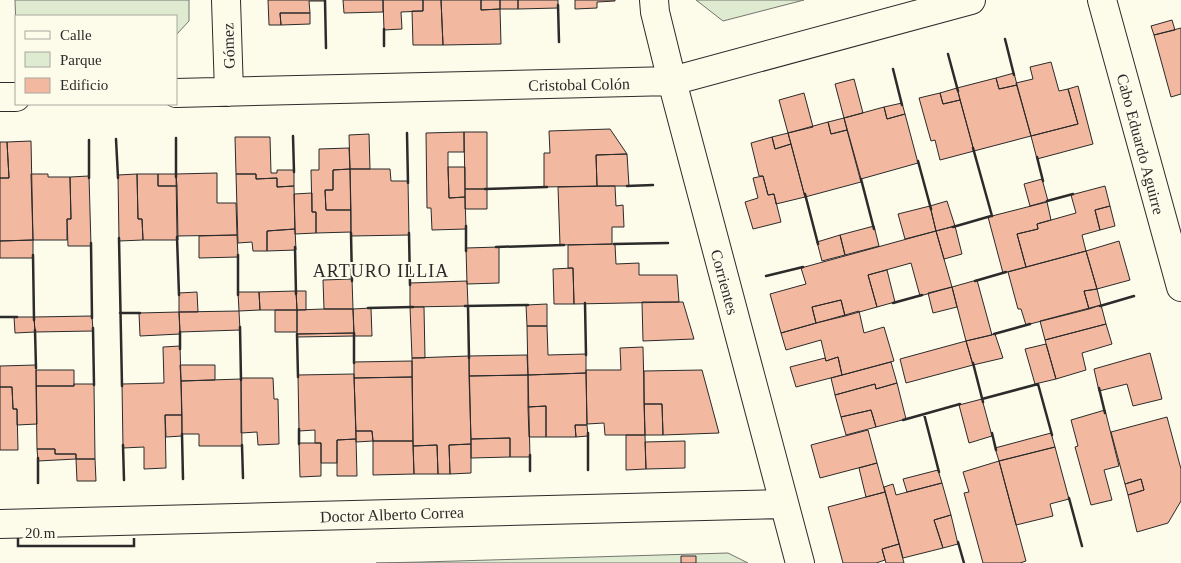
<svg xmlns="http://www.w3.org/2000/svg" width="1181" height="563" font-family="'Times New Roman',serif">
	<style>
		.green { fill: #deebd1; stroke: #74746e }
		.building { fill: #f2b8a0; stroke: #2b2b2b }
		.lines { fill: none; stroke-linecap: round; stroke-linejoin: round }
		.minor-casing { stroke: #2b2b2b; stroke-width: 30 }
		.minor { stroke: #fdfbea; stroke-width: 28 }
		.wall { stroke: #2b2b2b; stroke-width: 2.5 }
		.labels { text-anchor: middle; stroke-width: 4; stroke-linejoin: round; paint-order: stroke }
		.street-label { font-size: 16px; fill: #2b2b2b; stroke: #fdfbea }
		.neighbourhood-label { font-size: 18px; letter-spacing: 1px; fill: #2b2b2b; stroke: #fdfbea }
	</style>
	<rect width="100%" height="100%" fill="#fdfbea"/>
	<!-- green -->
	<path class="green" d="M15,0H189V21L176,35V16H16V29Z
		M696,0H804L723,21Z
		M728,553L748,563H376L422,562Z"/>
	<!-- building -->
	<path class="building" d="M268,0H325V1H309L310,13H280L281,25H269Z
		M343,0H383V12L344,13Z
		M383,0H423V11L401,12L402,29L384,30Z
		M423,0H441L443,45H413L412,11H423Z
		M441,0H481V10L500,9L501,44L443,45Z
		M481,0H500V9L481,10Z
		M500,0H518V9H500Z
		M518,0H558V8L518,9Z
		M575,0H615V1L597,2V8L575,9Z
		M280,13H310V24L281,25Z
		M1172,20L1175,30L1154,35L1151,26Z
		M1181,28V94L1171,97L1154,35Z
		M1051,62L1059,91L1068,89L1078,124L1031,136L1016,83L1033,79L1030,67Z
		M1014,73L1017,85L999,89L996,78Z
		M996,78L999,89L1017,85L1031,136L974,151L957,88Z
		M854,79L863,113L844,118L835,84Z
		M1078,86L1093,144L1037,159L1031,136L1078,124L1068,89Z
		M957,88L960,100L943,104L940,93Z
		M804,93L813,127L788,133L779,100Z
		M940,93L943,104L960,100L974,151L940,160L935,140L931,141L919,98Z
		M902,103L905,114L887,119L884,107Z
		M884,107L887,119L905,114L918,163L861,179L844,118Z
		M844,118L847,130L831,134L828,122Z
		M828,122L831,134L847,130L861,182L805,197L788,133Z
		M610,129L627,154L596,155L597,186L544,187V153H550L549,131Z
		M464,132H487V189H465Z
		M464,132V152H448V167L449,198L465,197L466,229L432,230L431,208H427L426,133Z
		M788,133L791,144L775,149L772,137Z
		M369,134L370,169H350L349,135Z
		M235,137H270L271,173H277V170H294V186L277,187V178L256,179V174H236Z
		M772,137L775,149L791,144L805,197L776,204L774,194L768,195L763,176H759L751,143Z
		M31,141L33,240L0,241V178H9L7,142Z
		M0,142H7L9,178H0Z
		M349,148L350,169L333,170V190H325L326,210H351V232L316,233V212H312L311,170H319V149Z
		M627,154L629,186H597L596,155Z
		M448,167H465V197L449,198Z
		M350,169H390L391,181H408L409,235L351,236Z
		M350,169L351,210H326L325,190H333V170Z
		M217,173V203H236L237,235L177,236L176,174Z
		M31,174H48V177H70L71,219H67V240H33Z
		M137,174H158V186H177L178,240H143L142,219H138Z
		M137,174L138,219H142L143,240L119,241L118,175Z
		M158,174H176L177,186H158Z
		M236,174H256V179L277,178V187L294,186L295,229L267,231V251H253L252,242L238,243Z
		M89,176L91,246H68L67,219H71L70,177Z
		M763,176L768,195L774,194L781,222L753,229L745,202L758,198L753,178Z
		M1042,179L1048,201L1030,206L1024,184Z
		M615,186L616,206L623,205L624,227H612V244L560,245L558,187Z
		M1105,186L1110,206L1095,210L1100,230L1082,235L1086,251L1026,267L1017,234L1038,229L1037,224L1076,213L1071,195Z
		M465,189H487V209H465Z
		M312,193V212H316V233L295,234L294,194Z
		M947,201L955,226L936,231L930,206Z
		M1047,202L1051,220L1037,224L1038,229L1017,234L1026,267L1003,273L988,217Z
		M930,206L936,231L905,239L898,214Z
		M1110,206L1115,226L1100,230L1095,210Z
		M874,226L879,246L845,255L840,235Z
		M955,226L962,254L944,259L936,231Z
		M295,229L296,250L267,251V231Z
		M936,231L952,287L920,296L911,263L868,275L877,307L845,316L841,300L812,307L816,323L781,333L770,294L806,284L801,268Z
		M237,235L238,257L199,258V236Z
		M840,235L845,255L822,261L817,242Z
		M33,240V258H0V241Z
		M1119,241L1130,280L1097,289L1086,251Z
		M615,244L616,264L639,263V275H677L679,302L574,304L573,268H568V245Z
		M499,247V283L467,284L466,248Z
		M1086,251L1097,289L1084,291L1089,309L1026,325L1021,309H1018L1008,272Z
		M573,268L574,304H554L553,269Z
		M887,270L895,302L877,307L868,275Z
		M352,279L353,309H324L323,280Z
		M977,280L992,335L966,341L952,287Z
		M467,281L468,306L410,307V283Z
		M952,287L957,307L933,313L928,293Z
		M1097,289L1101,305L1089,309L1084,291Z
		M296,291H306V310H297Z
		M296,291L297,310H260L259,292Z
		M197,292L198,312H179V293Z
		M238,292H259L260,310L239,311Z
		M841,300L845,316L816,323L812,307Z
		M642,302H683L694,339L643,341Z
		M547,304V326H527L526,305Z
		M1101,305L1106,324L1045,340L1040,321Z
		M410,307H424L425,358H412Z
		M371,308L372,336H354L353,309Z
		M324,309H353L354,333L297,334V310Z
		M275,310H297V332H275Z
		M239,311L240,330L180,332L179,312Z
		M859,311L864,333L884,327L894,361L842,375L838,357L826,361L821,340L786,350L781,333Z
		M179,312L180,334L140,336L139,313Z
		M92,316L93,331L35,332L34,317Z
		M14,317H34L35,332L15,333Z
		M1106,324L1112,344L1082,353L1086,370L1056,379L1045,340Z
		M527,326H547L548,355L586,354V373L528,375Z
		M354,333V336L297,337V334Z
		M995,334L1003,358L973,365L966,341Z
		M966,341L973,365L906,383L900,359Z
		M1046,344L1056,379L1035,384L1025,349Z
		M180,346L182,415H165L166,468L144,469V447L123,448L122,384L164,383L163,347Z
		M643,347L645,435H605L604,423L587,424L586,370H621L620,348Z
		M1150,353L1162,399L1133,406L1127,384L1099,391L1094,369Z
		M527,355L528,375L469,376V356Z
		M469,356L471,444L449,445L450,474H438L437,445L413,446L412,358Z
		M838,357L842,375L796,387L790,367L825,358L826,361Z
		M412,361V377L354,378V362Z
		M891,362L897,383L876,389L875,384L835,395L831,378Z
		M36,365L37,424L17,425V409H13L12,387H0V366Z
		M180,365H215V380L181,381Z
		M36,370H74V386H36Z
		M702,370L719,433L663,435L662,404H644V371Z
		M586,373L587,425H575L576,437H546V406L528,407V375Z
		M354,374L356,439L337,440V463H321V443H315V430L299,431L298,375Z
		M528,375L530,457H510V438L471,439L469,376Z
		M412,377L413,441H373L372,431H356L354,378Z
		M241,378H273L274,399H278L279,444L258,445L257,432L241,433Z
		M241,379L242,446H199V434H182L181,381Z
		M897,383L906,419L876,427L871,410L841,417L835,395L875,384L876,389Z
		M74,384H94L95,459H76V454H55V449H37L36,386H74Z
		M0,387H12L13,409H17L18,450H0Z
		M982,399L992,436L969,443L959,405Z
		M644,404H662L663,435H645Z
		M546,406V437H529L528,407Z
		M871,410L876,427L846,435L841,417Z
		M1105,410L1119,466L1104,470L1112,500L1091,505L1075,447L1078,446L1071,420Z
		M165,415H182V436L166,437Z
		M1167,417L1181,469V501L1168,523L1137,532L1128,495L1144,490L1141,479L1125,484L1111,432Z
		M575,425H587L588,436L576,437Z
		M868,430L877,463L820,478L811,445Z
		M356,431H372L373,441L356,442Z
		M1051,433L1055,447L999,461L995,448Z
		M626,435H645L646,469L626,470Z
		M510,438V457L471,458V439Z
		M356,439L357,476H337V440Z
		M373,441H413L414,474L373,475Z
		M685,441V468L646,469L645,442Z
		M299,443H321V476L300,477Z
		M471,444V473L450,474L449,445Z
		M437,445L438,474H414L413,446Z
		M1055,447L1069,499L1050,504L1053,516L1016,525L999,461Z
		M37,449H55V454H76V459L38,461Z
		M76,459H95L96,481H77Z
		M999,461L1026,561L1020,563H983L964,493L969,492L963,472Z
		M877,463L885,492L866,497L859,468Z
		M938,470L942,483L907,492L903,479Z
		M1141,479L1144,490L1128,495L1125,484Z
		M942,483L951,515L934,520L943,548L903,558L884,487L893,484L896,495Z
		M885,492L899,544L882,549L885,560L876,563H843L828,507Z
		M951,515L958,544L943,548L934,520Z
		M899,544L904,563H886L882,549Z
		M681,556H696V563H681Z"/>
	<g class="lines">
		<!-- minor casing -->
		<g class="minor-casing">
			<path id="minor" d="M226,0L229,92
				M654,0L655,12L672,81L800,563
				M1102,0L1181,287
				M176,93L672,81L971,0
				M0,97H16
				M0,524L784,504"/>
		</g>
		<!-- minor -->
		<use href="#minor" class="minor"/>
		<!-- wall -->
		<path class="wall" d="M325,0L326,48
			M558,5L559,42
			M384,29V46
			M1005,39L1014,75
			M948,54L958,91
			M893,69L902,105
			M407,133L408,183
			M293,136L294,172
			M176,138V177
			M116,139L118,178
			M89,140V178
			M973,148L992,216
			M1037,157L1043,181
			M918,161L931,209
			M861,179L874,229
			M627,186L653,185
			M485,189L547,187
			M805,194L818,244
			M1047,201L1073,194
			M466,226V251
			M953,227L991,216
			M351,233L352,281
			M409,233L410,285
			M177,237L179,295
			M119,238L122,386
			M91,243L92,318
			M614,244L668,243
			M295,247L296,294
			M496,247L564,245
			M33,255L34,320
			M238,255V295
			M766,276L803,267
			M975,281L1006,272
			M585,303L586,355
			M893,303L922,295
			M465,306L528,305
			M468,306L469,358
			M1100,306L1134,296
			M368,308L413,307
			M120,313H140
			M0,317H17
			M240,327L241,380
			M93,328L94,385
			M35,330L36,368
			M180,332V349
			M354,333V363
			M297,334L298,377
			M994,334L1030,324
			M973,363L983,402
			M1038,384L1052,435
			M1099,388L1105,413
			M982,399L1038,384
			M924,414L939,472
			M903,420L960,404
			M299,429V444
			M588,433V470
			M992,433L996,450
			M182,434L183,479
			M123,445L124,480
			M242,445L243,478
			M530,455V471
			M38,458V483
			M1069,498L1082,546
			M958,542L964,563"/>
	</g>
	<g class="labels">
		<!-- street labels -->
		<g class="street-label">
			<text transform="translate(228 46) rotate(-92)" y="6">Gómez</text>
			<text transform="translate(579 84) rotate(-1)" y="6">Cristobal Colón</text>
			<text transform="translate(1141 144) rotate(75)" y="6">Cabo Eduardo Aguirre</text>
			<text transform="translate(725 282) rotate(75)" y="6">Corrientes</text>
			<text transform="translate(392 514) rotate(-2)" y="6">Doctor Alberto Correa</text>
		</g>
		<!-- neighbourhood labels -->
		<g class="neighbourhood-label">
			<text x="381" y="277">ARTURO ILLIA</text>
		</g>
	</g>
	<!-- legend -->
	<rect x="15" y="15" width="162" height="90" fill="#fdfbea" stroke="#a9a89e"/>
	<rect x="25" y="31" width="25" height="8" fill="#fdfbea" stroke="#a9a89e"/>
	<text x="60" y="40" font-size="15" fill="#2b2b2b">Calle</text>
	<rect x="25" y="52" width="25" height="15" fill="#deebd1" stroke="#a9a89e"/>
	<text x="60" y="65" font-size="15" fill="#2b2b2b">Parque</text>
	<rect x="25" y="78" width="25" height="15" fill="#f2b8a0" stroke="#a9a89e"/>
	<text x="60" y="90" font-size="15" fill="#2b2b2b">Edificio</text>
	<!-- scale -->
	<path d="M18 538v8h116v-8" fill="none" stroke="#2b2b2b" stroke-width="2.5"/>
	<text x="25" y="538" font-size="15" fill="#2b2b2b" stroke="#fdfbea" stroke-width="4" paint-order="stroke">20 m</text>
</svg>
